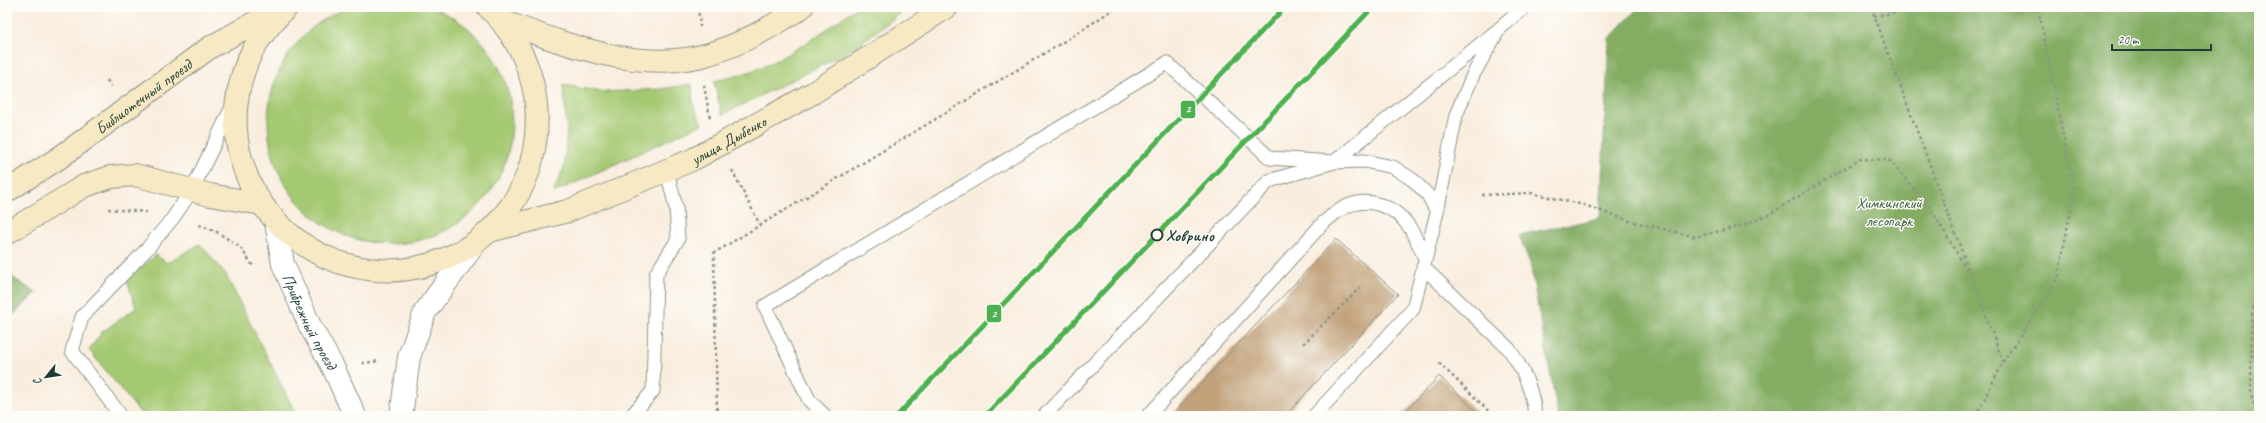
<svg xmlns="http://www.w3.org/2000/svg" width="2266" height="423" font-family="Caveat,sans-serif">
	<style>
		.green { fill: #a5c972; stroke: #628353 }
		.forest { fill: #84ad64; stroke: #52754c }
		.building { fill: #c1a17a }
		.lines { fill: none; stroke-linecap: round; stroke-linejoin: round }
		.service-casing { stroke: #8c9589; stroke-width: 15 }
		.tertiary-casing { stroke: #8c9589; stroke-width: 24 }
		.secondary-casing { stroke: #8c9589; stroke-width: 24 }
		.path { stroke: #8c9589; stroke-width: 2.5; stroke-dasharray: 3 3; stroke-linecap: butt }
		.service { stroke: #fff; stroke-width: 13 }
		.tertiary { stroke: #fff; stroke-width: 22 }
		.secondary { stroke: #f7e9c3; stroke-width: 22 }
		.metro-1-casing { stroke: #fdfcf7; stroke-width: 8 }
		.metro-1 { stroke: #4fb04f; stroke-width: 5 }
		.stop-dot { fill: #fdfcf7; stroke: #1f3d34; stroke-width: 2 }
		.labels { text-anchor: middle; stroke-width: 3; stroke-linejoin: round; paint-order: stroke }
		.street-label { font-size: 16px; fill: #1f3d34; stroke: #fdfcf7 }
		.park-label { font-size: 16px; fill: #406044; stroke: #fdfcf7 }
		.stop-label { font-size: 16px; font-weight: bold; fill: #1f3d34; stroke: #fdfcf7; text-anchor: start }
		.line-badge { stroke: #fdfcf7; stroke-width: 1.5 }
		.badge-label { font-size: 11px; text-anchor: middle; font-weight: bold; fill: #fff }
	</style>
	<rect width="100%" height="100%" fill="#fdfcf7"/>
	<filter id="ink" filterUnits="userSpaceOnUse"><feTurbulence type="fractalNoise" baseFrequency=".025" numOctaves="2"/><feDisplacementMap in="SourceGraphic" scale="8" xChannelSelector="R" yChannelSelector="G"/><feConvolveMatrix kernelMatrix="1 2 1 2 8 2 1 2 1" color-interpolation-filters="sRGB"/></filter>
	<filter id="wash" filterUnits="userSpaceOnUse"><feTurbulence type="fractalNoise" baseFrequency=".012" numOctaves="4" result="noise"/><feDisplacementMap in="SourceGraphic" scale="16" xChannelSelector="R" yChannelSelector="G"/><feGaussianBlur stdDeviation="0.9" result="paint"/><feColorMatrix in="noise" values="0 0 0 0 0 0 0 0 0 0 0 0 0 0 0 0 0 1.4 0 .05"/><feComposite in="paint" operator="in"/></filter>
	<g filter="url(#wash)">
		<rect width="100%" height="100%" fill="#f9edde"/>
		<!-- green -->
		<path class="green" d="M268 122a122 122 0 1 1 244 0a122 122 0 1 1-244 0Z
			M857,7H909L850,51L722,115L714,81C769,72 814,39 857,7Z
			M692,84L693,104L702,124L553,193L564,167L567,130L563,85L603,92L661,89Z
			M200,244L225,273L297,416H143L89,350L102,332L136,308L127,280L156,255L167,263Z"/>
		<!-- forest -->
		<path class="forest" d="M1639,7H2259V416H1558L1530,263L1519,235L1600,218L1609,39Z
			M9,275L36,293L7,321V276Z"/>
		<g id="blocks">
			<!-- building -->
			<path class="building" d="M1336,239L1398,294L1285,416H1171Z
				M1439,376L1481,416H1401Z"/>
		</g>
	</g>
	<g filter="url(#ink)">
		<use href="#blocks" fill-opacity="0" stroke="#8c9589" stroke-width="1"/>
		<g class="lines">
			<!-- service casing -->
			<g class="service-casing">
				<path id="service" d="M1423,267L1509,349C1524,370 1533,391 1535,416
					M121,416L72,351L82,317L146,250L173,218L192,190L233,105
					M631,416L653,391L656,274L678,239L676,208L667,171
					M825,416L809,400L765,306L1167,63L1270,158L1334,162L1499,29
					M1044,416L1269,181L1334,162L1364,161L1393,167L1413,180L1428,195L1437,212
					M1148,416L1323,223C1329,219 1334,213 1340,210C1365,194 1395,205 1410,228C1416,237 1420,248 1425,258
					M1314,416L1413,309L1437,212L1456,115L1473,75L1499,29L1525,7"/>
			</g>
			<!-- tertiary casing -->
			<g class="tertiary-casing">
				<g id="tertiary">
					<path id="s1" d="M276,222L283,264L310,326L333,367L355,416"/>
					<path d="M401,416L409,357L425,312L475,243"/>
				</g>
			</g>
			<!-- secondary casing -->
			<g class="secondary-casing">
				<g id="secondary">
					<path d="M287,7C272,22 257,39 248,60C192,195 338,322 465,249C501,228 527,190 534,150C544,96 527,45 488,7"/>
					<path d="M502,21C565,44 634,72 702,56C737,47 772,27 802,7"/>
					<path id="s2" d="M7,191L59,158L209,48L277,10"/>
					<path id="s3" d="M489,231L568,211L694,159L813,93L947,7"/>
					<path d="M7,233L84,186L111,177L135,175L210,195L262,204"/>
				</g>
			</g>
			<!-- path -->
			<path class="path" d="M698,7L700,27
				M1871,7L1971,276
				M1874,16L1934,7
				M107,80L111,86
				M704,85L710,118
				M732,170L760,225
				M1482,195L1531,193L1584,205L1630,221L1696,237L1740,226L1768,215L1860,159L1889,160L1929,206L1974,282
				M108,209L147,212
				M199,225L217,232L240,247L253,266
				M1973,281L2003,362
				M1303,344L1362,286
				M362,363L380,361
				M1439,363L1494,416
				M717,416L714,253L1068,39L1117,7
				M1976,416L2003,362L2058,279L2074,191L2038,7
				M2258,416L2251,395L2252,312L2259,293"/>
			<!-- service -->
			<use href="#service" class="service"/>
			<!-- tertiary -->
			<use href="#tertiary" class="tertiary"/>
			<!-- secondary -->
			<use href="#secondary" class="secondary"/>
			<!-- metro-1 casing -->
			<g class="metro-1-casing">
				<path id="metro-1" d="M897,416L1285,7
					M985,416L1373,7"/>
			</g>
			<!-- metro-1 -->
			<use href="#metro-1" class="metro-1"/>
		</g>
	</g>
	<!-- markers -->
	<circle class="stop-dot" cx="1157" cy="235" r="5.5"/>
	<g class="labels">
		<!-- street labels -->
		<g class="street-label">
			<text dy="6" stroke="none"><textPath href="#s2" startOffset="166">Библиотечный проезд</textPath></text>
			<text dy="6" stroke="none"><textPath href="#s3" startOffset="257">улица Дыбенко</textPath></text>
			<text dy="6" stroke="none"><textPath href="#s1" startOffset="106">Прибрежный проезд</textPath></text>
		</g>
		<!-- park labels -->
		<g class="park-label">
			<text x="1889" y="208">Химкинский<tspan x="1889" dy="18">лесопарк</tspan></text>
		</g>
		<!-- stop labels -->
		<g class="stop-label">
			<text x="1166" y="241">Ховрино</text>
		</g>
	</g>
	<g class="line-badge">
		<rect x="1180" y="100" width="16" height="19" rx="4" fill="#4fb04f"/>
		<rect x="986" y="304" width="16" height="19" rx="4" fill="#4fb04f"/>
	</g>
	<g class="badge-label">
		<text x="1188" y="113">2</text>
		<text x="994" y="318">2</text>
	</g>
	<!-- margin -->
	<rect width="2266" height="423" fill="none" stroke="#fdfcf7" stroke-width="24"/>
	<!-- north arrow -->
	<g transform="translate(46 377) rotate(240)" stroke="#fdfcf7" stroke-width="3" paint-order="stroke">
	<path d="M0-3L7 15L0 10L-7 15Z" fill="#1f3d34"/>
	<text y="-6" font-size="11" font-weight="bold" text-anchor="middle" fill="#1f3d34">С</text>
	</g>
	<!-- scale -->
	<path d="M2112 44v6h99v-6" fill="none" stroke="#1f3d34" stroke-width="2"/>
	<text x="2118" y="44" font-size="12" fill="#1f3d34" stroke="#fdfcf7" stroke-width="3" paint-order="stroke">20 m</text>
</svg>
